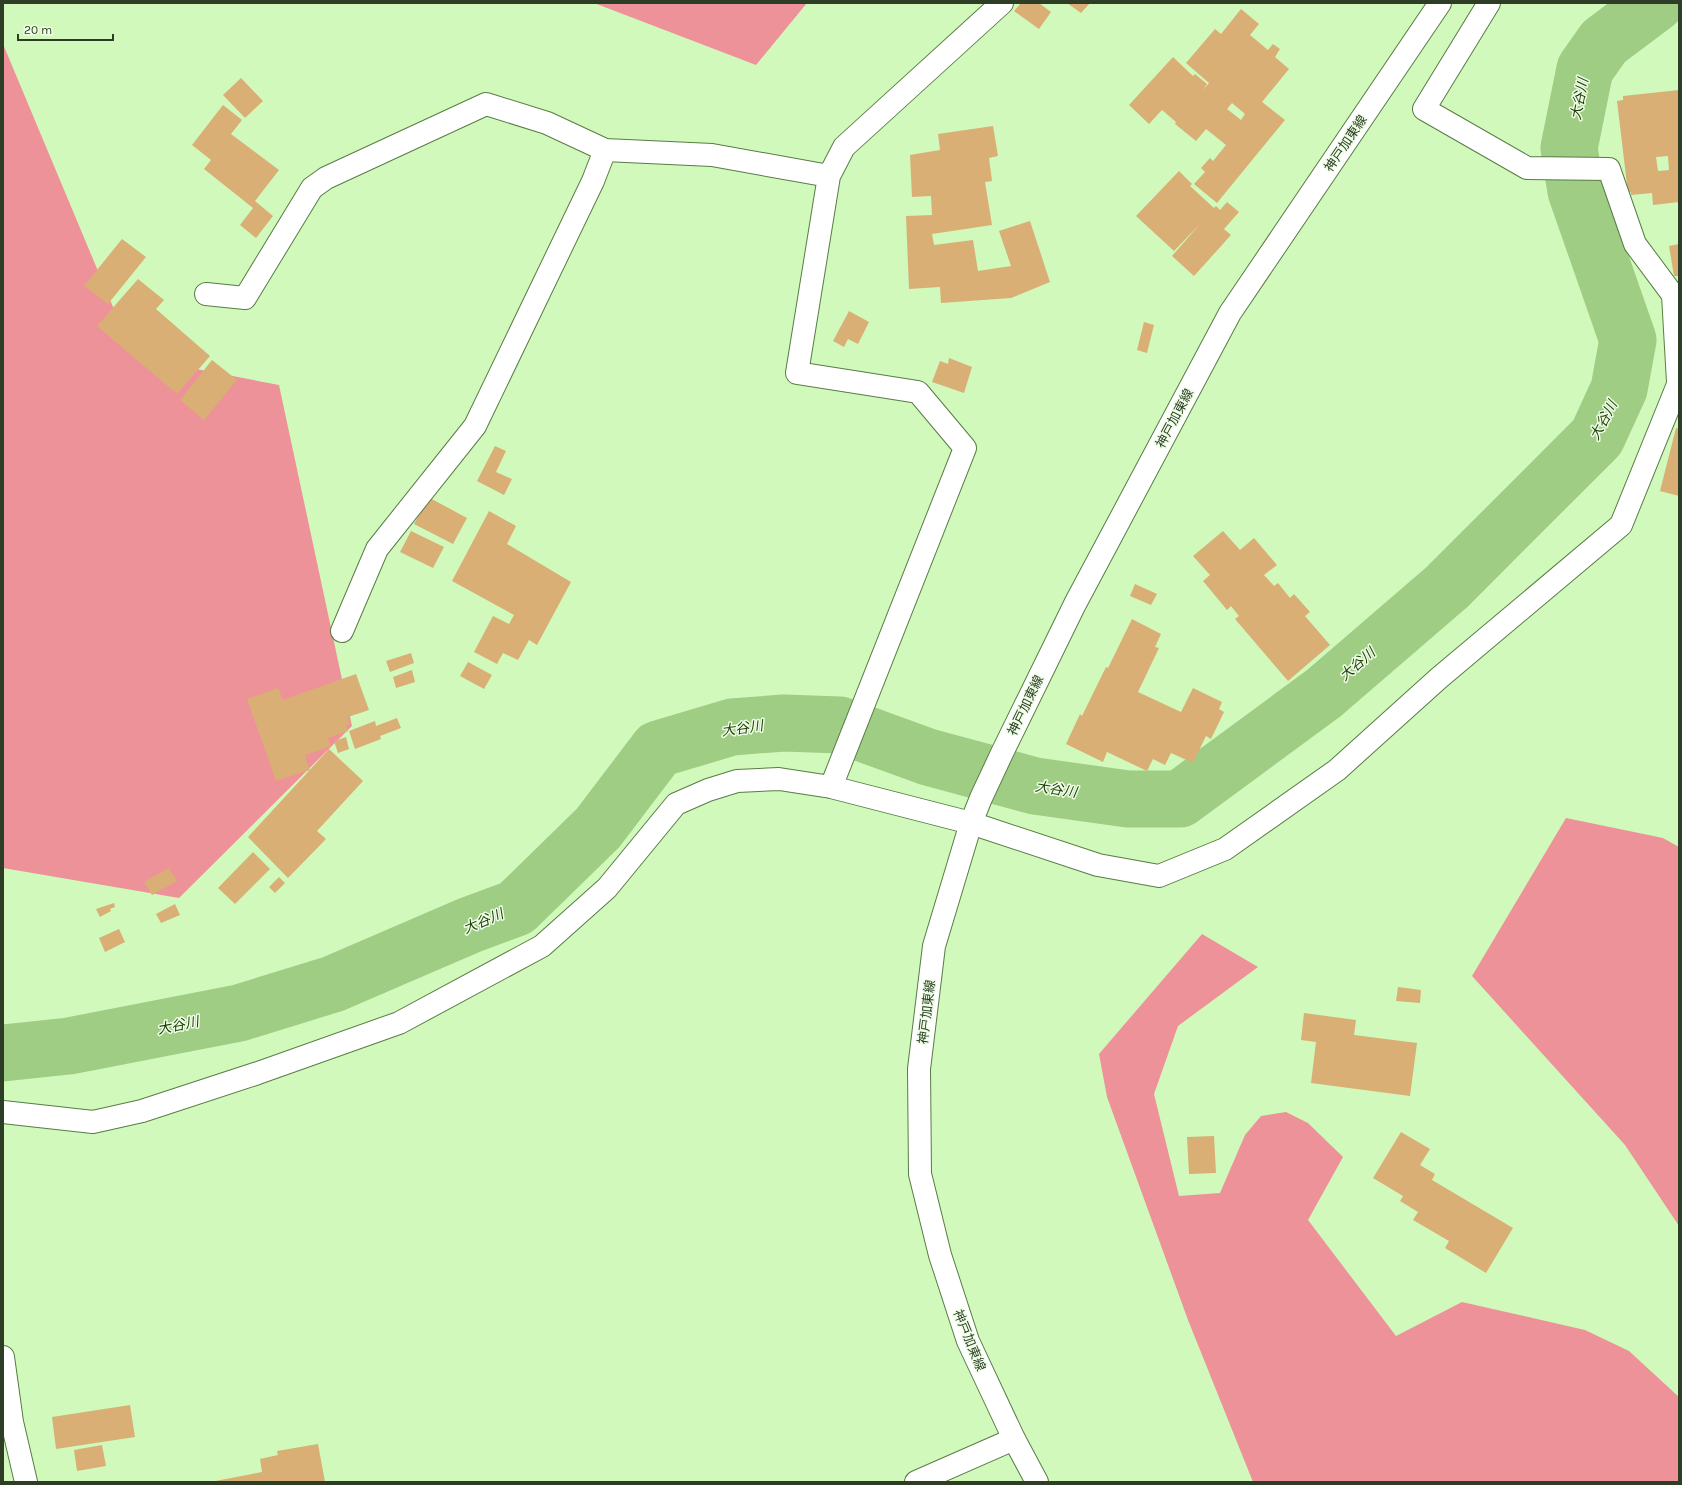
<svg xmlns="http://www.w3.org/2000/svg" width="1682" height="1485" font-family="Karla,'Noto Sans JP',sans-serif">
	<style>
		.forest { fill: #ee9299 }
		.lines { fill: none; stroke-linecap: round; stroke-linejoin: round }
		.river { stroke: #9ecd83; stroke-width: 57 }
		.building { fill: #d9af75; fill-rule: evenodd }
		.minor-casing { stroke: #597c45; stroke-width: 24 }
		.tertiary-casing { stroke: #597c45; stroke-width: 24 }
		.primary-casing { stroke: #597c45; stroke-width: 24 }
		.minor { stroke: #fff; stroke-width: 22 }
		.tertiary { stroke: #fff; stroke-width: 22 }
		.primary { stroke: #fff; stroke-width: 22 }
		.labels { text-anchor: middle; stroke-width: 3; stroke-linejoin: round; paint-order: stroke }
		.street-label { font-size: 13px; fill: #2e3d25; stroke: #eefee6 }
		.water-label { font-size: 14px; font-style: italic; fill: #1f3d08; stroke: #eefee6 }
	</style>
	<rect width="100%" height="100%" fill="#d1f9bc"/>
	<!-- forest -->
	<path class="forest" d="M594,3H807L756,65Z
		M3,44L134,357L279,385L352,726L179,898L3,868Z
		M1566,818L1663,838L1679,847V1226L1625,1145L1472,976Z
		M1202,934L1258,967L1178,1026L1154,1094L1179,1196L1220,1193L1245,1135L1261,1116L1286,1112L1308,1123L1343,1157L1308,1220L1396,1336L1462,1302L1585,1330L1629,1351L1679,1397V1482H1253L1188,1320L1107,1097L1099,1054Z"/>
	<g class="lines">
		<!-- river -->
		<path class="river" d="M3,1053L69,1046L239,1013L333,984L470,925L516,908L598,828L658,749L732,727L784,723L840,725L928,757L1035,786L1128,799H1180L1324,693L1447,587L1597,437L1619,389L1628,340L1576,191L1569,148L1585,69L1604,42L1656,3"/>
	</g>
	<!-- building -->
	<path class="building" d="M1021,3H1039L1051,12L1039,29L1014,11Z
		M1067,3H1090L1081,13Z
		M1241,9L1259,24L1250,35L1268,50L1273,44L1280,49L1275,57L1289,69L1262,102L1285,120L1217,203L1194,184L1205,172L1201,168L1210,158L1213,161L1226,145L1206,129L1196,141L1175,124L1176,122L1162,110L1149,124L1129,105L1173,57L1193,76L1195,74L1207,84L1203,90L1209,83L1186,63L1215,29L1221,34ZM1232,103L1245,114L1241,120L1227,109Z
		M241,78L263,101L245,118L223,95Z
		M1679,90V202L1653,205L1652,193L1631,195V192L1628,193L1617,101L1623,100V96ZM1668,156L1669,170L1658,171L1656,157Z
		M223,105L242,120L231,134L279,170L255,201L273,216L256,238L240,225L253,208L204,169L211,160L192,145Z
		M993,126L998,156L989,158L992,181L985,182L992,225L932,234L934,245L973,240L978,271L1011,266L999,231L1030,221L1050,282L1011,298L941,303L940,287L909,289L906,216L932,215L931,196L912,197L910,155L940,150L938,134Z
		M1179,171L1192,184L1190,186L1214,208L1216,206L1220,210L1227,202L1239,212L1224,229L1231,235L1194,276L1172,256L1200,224L1174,251L1136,216Z
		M122,239L146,257L108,304L84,286Z
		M1679,244V276H1674L1669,246Z
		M138,279L164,300L156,309L210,356L177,394L97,326Z
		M849,311L869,322L858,344L848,339L844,347L833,341Z
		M1144,322L1154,325L1147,353L1137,350Z
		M949,358L972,367L964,393L932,382L940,361L948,364Z
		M212,360L237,380L204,420L180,400Z
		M1676,428L1679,429V496L1660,491Z
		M495,446L506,451L496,472L512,479L504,495L477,481Z
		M428,497L467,518L453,544L414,524Z
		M489,511L516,526L507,544L571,582L537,645L529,640L518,660L503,653L497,664L474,652L493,616L509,624L514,615L452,581Z
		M411,531L444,547L433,568L400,552Z
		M1223,531L1240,550L1254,538L1277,565L1264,575L1274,586L1278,583L1290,598L1294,594L1310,612L1305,616L1330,645L1288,681L1235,619L1239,616L1231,606L1227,610L1203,581L1210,575L1193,556Z
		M1135,584L1157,594L1151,605L1130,596Z
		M1132,619L1161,634L1155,647L1159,648L1138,692L1181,712L1193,688L1222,702L1219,709L1224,712L1211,739L1206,736L1193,763L1171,753L1165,765L1153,759L1147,771L1107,752L1103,762L1066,744L1080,714L1082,716L1106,667L1108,668Z
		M411,653L414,663L390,672L386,661Z
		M468,662L492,675L484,689L460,676Z
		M412,670L415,682L396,688L393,677Z
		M356,674L369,710L348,717L350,724L346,725L348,731L328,738L331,746L305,755L310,770L276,781L247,699L278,688L283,700Z
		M397,718L401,728L380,736L381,739L355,749L349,731L375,721L376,726Z
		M346,737L349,749L338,753L334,741Z
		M329,749L363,781L317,831L326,839L288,878L248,837Z
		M253,852L270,869L235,904L218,888Z
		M169,868L177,881L152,895L144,882Z
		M279,877L285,883L275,893L269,887Z
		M114,903L115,907L110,909L111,911L100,917L96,909Z
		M175,904L180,915L161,923L156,914Z
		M119,929L125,942L105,952L99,938Z
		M1398,987L1421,990L1420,1003L1396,1001Z
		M1304,1013L1356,1020L1354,1035L1417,1043L1410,1096L1311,1083L1316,1042L1301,1040Z
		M1401,1132L1430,1149L1420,1165L1435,1174L1432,1180L1513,1228L1486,1273L1445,1248L1449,1241L1413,1220L1418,1212L1400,1201L1403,1196L1373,1178Z
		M1214,1136L1216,1173L1189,1174L1187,1137Z
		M130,1405L135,1437L56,1449L52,1417Z
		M318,1444L325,1482H210L262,1472L260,1459L278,1455L277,1451Z
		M102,1445L106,1466L77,1471L74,1450Z"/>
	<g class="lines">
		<!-- minor casing -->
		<g class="minor-casing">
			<path id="minor" d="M1489,3L1424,109L1527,168L1609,169L1635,244L1673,295L1678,382
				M206,294L245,298L312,188L326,178L486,104L547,123L605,150L712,155L829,176
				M342,631L377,549L475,426L593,181L605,150
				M831,787L965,448L918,392L797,373L829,176L844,147L1002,3
				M3,1112L93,1122L142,1111L258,1073L399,1023L542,946L607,888L676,804L708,790L737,781L779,779L831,787L971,823L1098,865L1159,876L1225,849L1337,770L1439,678L1621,525L1679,382
				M3,1357L12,1422L26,1482"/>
		</g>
		<!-- tertiary casing -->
		<g class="tertiary-casing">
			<path id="tertiary" d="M916,1482L1014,1439"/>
		</g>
		<!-- primary casing -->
		<g class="primary-casing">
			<path id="primary" d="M1037,1482L1014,1439L968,1341L940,1255L920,1174L919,1069L934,946L971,823L981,798L1002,753L1075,604L1230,313L1440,3"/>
		</g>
		<!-- minor -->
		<use href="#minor" class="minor"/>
		<!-- tertiary -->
		<use href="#tertiary" class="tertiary"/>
		<!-- primary -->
		<use href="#primary" class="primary"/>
	</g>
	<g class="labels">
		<!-- street labels -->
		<g class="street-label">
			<text transform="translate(1345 143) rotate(-56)" y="5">神戸加東線</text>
			<text transform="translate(1174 418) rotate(-62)" y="5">神戸加東線</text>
			<text transform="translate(1025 705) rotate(-64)" y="5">神戸加東線</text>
			<text transform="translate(926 1012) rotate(-83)" y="5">神戸加東線</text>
			<text transform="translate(970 1340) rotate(68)" y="5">神戸加東線</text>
		</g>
		<!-- water labels -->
		<g class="water-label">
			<text transform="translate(1579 99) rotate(-79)" y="5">大谷川</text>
			<text transform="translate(1603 420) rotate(-62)" y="5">大谷川</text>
			<text transform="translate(1357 664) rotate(-41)" y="5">大谷川</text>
			<text transform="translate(742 728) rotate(-8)" y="5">大谷川</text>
			<text transform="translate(1056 789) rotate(9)" y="5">大谷川</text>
			<text transform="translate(483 921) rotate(-23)" y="5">大谷川</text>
			<text transform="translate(178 1025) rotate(-11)" y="5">大谷川</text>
		</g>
	</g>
	<!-- border -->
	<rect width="1682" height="1485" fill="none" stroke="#2e3d25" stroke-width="8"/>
	<!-- scale -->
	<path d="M18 34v6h95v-6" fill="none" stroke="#2e3d25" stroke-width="2"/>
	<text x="24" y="34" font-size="12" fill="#2e3d25" stroke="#eefee6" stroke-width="3" paint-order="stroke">20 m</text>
</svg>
